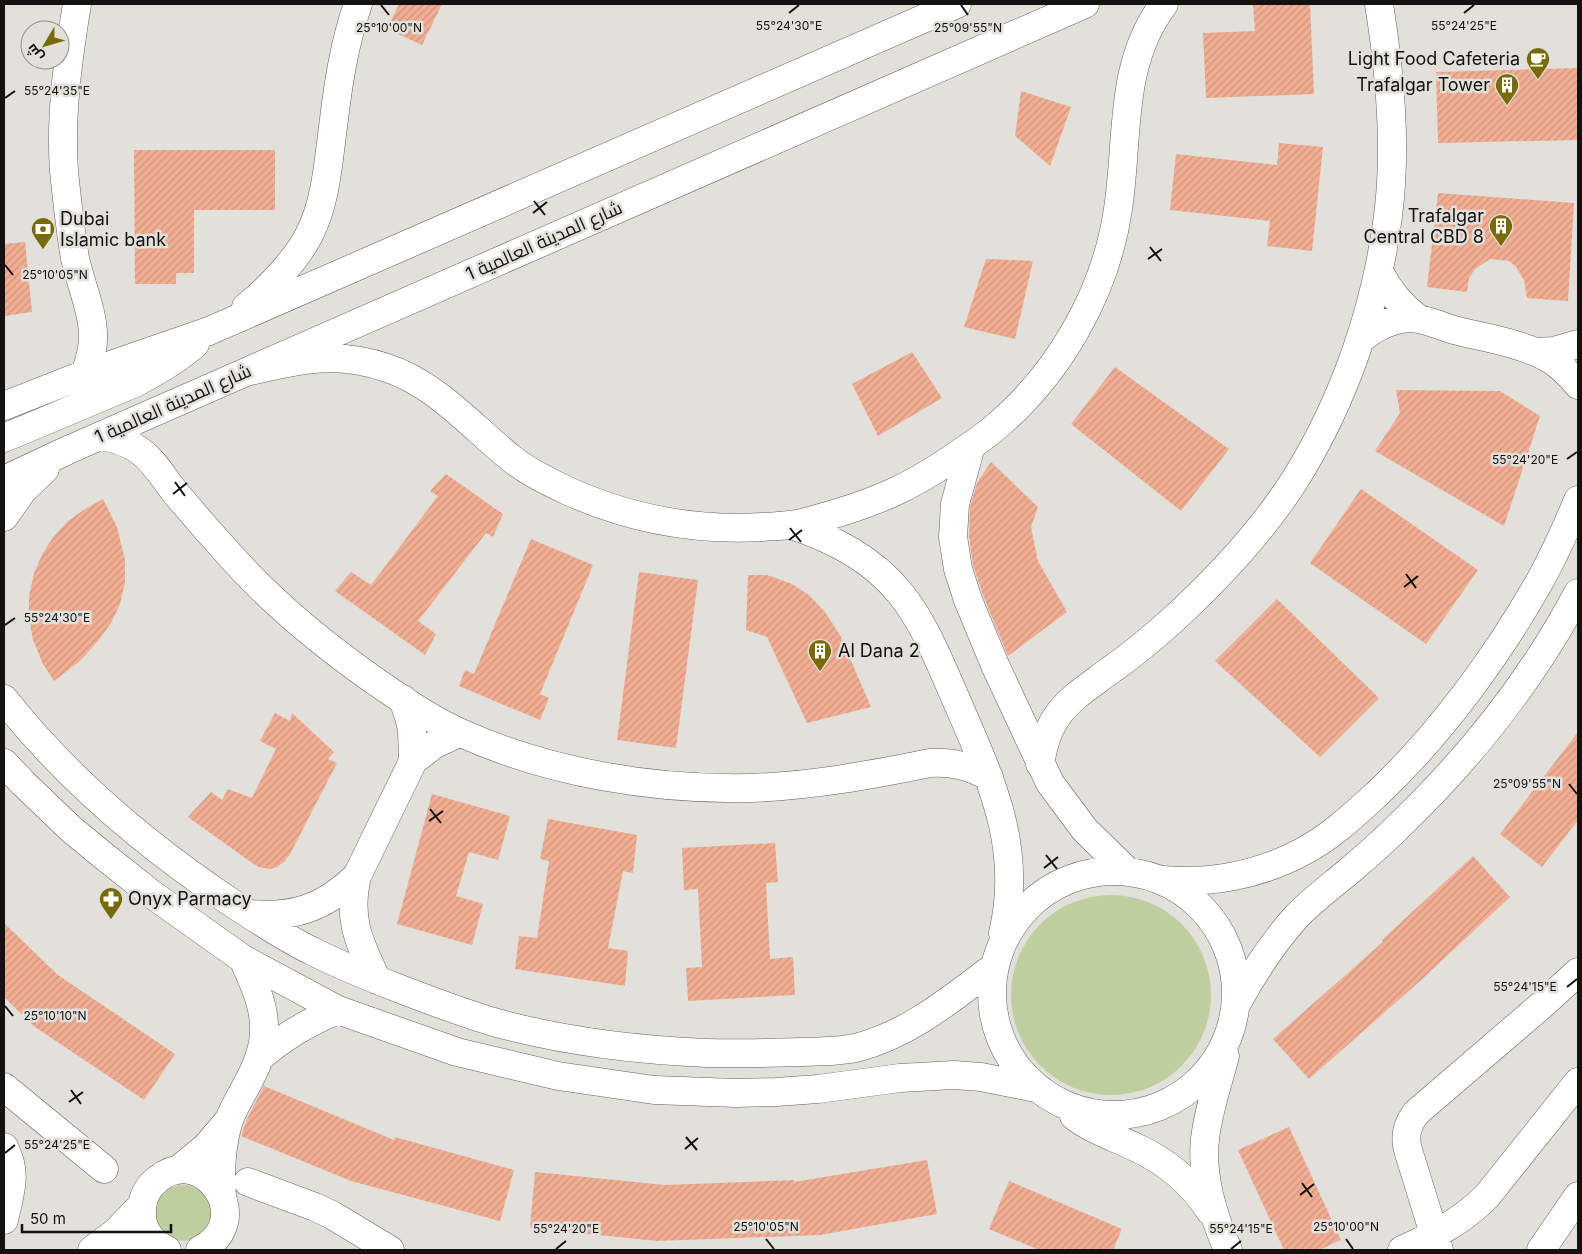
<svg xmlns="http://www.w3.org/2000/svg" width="1582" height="1254" font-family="Inter,Cairo,sans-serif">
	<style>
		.grass { fill: #bfce9e }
		.building { fill: url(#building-hatch) }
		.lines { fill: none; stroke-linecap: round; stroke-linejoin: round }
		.minor-casing { stroke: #62605c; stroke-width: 29 }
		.minor { stroke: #fff; stroke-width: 28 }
		.ticks { fill: none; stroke: #131211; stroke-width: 2 }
		.labels { text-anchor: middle; stroke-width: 5; stroke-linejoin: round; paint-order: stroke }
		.poi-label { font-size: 18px; fill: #131211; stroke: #e2e0db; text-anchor: end }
		.street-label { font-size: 18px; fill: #131211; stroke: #e2e0db }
		.ticks-label { font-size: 12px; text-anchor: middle; fill: #131211; stroke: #e2e0db; stroke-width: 5; stroke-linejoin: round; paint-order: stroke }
	</style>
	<defs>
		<pattern id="building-hatch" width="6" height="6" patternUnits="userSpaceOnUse" patternTransform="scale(1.25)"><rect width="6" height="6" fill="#f1ae93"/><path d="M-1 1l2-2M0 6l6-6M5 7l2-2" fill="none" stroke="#ce957e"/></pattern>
	</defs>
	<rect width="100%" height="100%" fill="#e2e0db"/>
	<!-- grass -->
	<path class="grass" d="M1011 995a100 100 0 1 1 200 0a100 100 0 1 1-200 0Z
		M155 1213a28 28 0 1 1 56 0a28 28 0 1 1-56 0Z"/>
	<!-- building -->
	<path class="building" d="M399,4H442L422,45L387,29Z
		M1253,4H1310L1314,94L1206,98L1203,33L1255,31Z
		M1578,68V140L1438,143L1436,72Z
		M1021,91L1071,107L1050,166L1015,136Z
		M1279,143L1323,147L1312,251L1267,246L1270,221L1170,210L1176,154L1277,165Z
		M134,150H275V210H194V273H176V284H135Z
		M1438,193L1574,203L1568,301L1527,298L1524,280L1516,267L1509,261L1490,259L1475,269L1469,278L1467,292L1427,287Z
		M25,242L32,312L4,316V244Z
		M986,259L1033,261L1015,339L964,327Z
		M912,352L942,398L878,436L852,384Z
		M1115,367L1229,449L1181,511L1071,424Z
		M1396,390L1500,391L1540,416L1504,526L1375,451L1400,413Z
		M991,462L1038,507L1031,527L1038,561L1067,612L1008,656L983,595L973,565L969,536L970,507L977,483Z
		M446,474L503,514L493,537L486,533L418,621L436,634L425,655L335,591L351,572L371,585L438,496L430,491Z
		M1361,489L1478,570L1426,644L1310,563Z
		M103,499L117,527L125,560V582L120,604L111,623L98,641L80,661L54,681L43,664L33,640L29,618V596L34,573L43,553L54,536L68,521L85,509Z
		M531,539L593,565L540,694L549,698L540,720L459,686L465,670L474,674Z
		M639,572L698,580L676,748L617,740Z
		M748,575H767L792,584L809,595L825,612L840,635L871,707L807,723L767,637L746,630Z
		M1277,599L1379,698L1320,757L1215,661Z
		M275,713L290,721L292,713L334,752L328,759L337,763L290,854L284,862L277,867L270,869L259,867L252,863L188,817L211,792L222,800L228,789L252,798L276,749L260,741Z
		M1578,732V820L1542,867L1500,834Z
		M432,794L510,816L498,860L469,852L456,896L483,904L472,945L397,924Z
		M548,819L637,835L633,873L623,871L608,948L628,951L625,986L515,969L519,936L537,938L549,861L540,859Z
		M775,843L778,882L766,883L770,959L793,957L795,995L688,1001L686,968L702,967L698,889L684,890L682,848Z
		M1473,856L1510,897L1420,981L1309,1079L1273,1039L1383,942L1382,940Z
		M4,923L58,975L175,1054L144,1100L35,1027L4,997Z
		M264,1086L394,1140L395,1137L514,1170L500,1221L351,1181L241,1136L247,1119Z
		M1289,1127L1341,1240L1319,1250H1284L1238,1150Z
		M927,1160L937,1214L820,1235L657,1241L530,1228L535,1172L665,1185L794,1180V1182Z
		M1009,1181L1122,1229L1113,1250H1039L989,1229Z"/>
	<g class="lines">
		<!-- minor casing -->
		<g class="minor-casing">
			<path id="minor" d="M77,4C68,59 60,115 64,171C67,200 70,230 75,258C80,283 92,308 93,333C94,347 90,360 85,374
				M1379,271C1389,292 1401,306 1419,319
				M246,307C267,291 297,259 309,235C326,202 328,164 333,127C338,85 344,44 358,4
				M1361,339C1375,327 1390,319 1410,318C1425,318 1439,326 1454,330C1485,338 1527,344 1553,361C1563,368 1571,376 1578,385
				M1537,352L1554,351L1578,344
				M246,372C296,360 336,350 387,368C436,384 472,427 512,459C528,472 549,482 568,491C630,519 695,531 763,527C776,526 789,526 802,523C833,515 864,506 894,492C914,483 932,472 950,460C964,450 979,441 992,430C1058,376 1106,293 1118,209C1129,138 1118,65 1164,4
				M4,406L85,374L209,331L957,4
				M100,436C115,438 128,442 140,451C154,461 163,477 174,491C194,515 215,539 237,563C282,612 335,654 391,692C413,707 436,722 461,733C550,773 653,790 750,788C811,786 871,775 930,763C953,762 970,766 989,777
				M4,438L135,383C156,372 177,360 195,344
				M971,446L955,504L953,537L958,569L968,600L995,665L1050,783L1085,830L1127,871
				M4,480L68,450L246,372L1085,4
				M4,517L23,490L45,469
				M792,525C835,540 871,558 900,593C925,624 939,661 955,697C989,776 1024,845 1003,933
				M4,699C68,780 149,848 235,905C260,921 285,938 312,951C339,965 367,976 395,987C426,999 458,1011 490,1021C560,1041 635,1050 707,1053C739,1054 771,1053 803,1052C822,1051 841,1052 859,1047C911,1033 952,998 994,967
				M413,761L435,744L459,733
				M4,763L23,783L71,829L105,857L153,895L243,959L338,1010L457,1052L558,1076L654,1090L736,1093L776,1092L818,1089L900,1078L954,1075L981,1077L1036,1088
				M1040,764C1048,710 1072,699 1112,669C1135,653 1156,635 1177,616C1221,575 1264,529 1296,478C1345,399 1376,308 1388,216C1397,146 1390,73 1379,4
				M992 993a122 122 0 1 1 244 0a122 122 0 1 1-244 0Z
				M1163,880C1210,884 1259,875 1302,852C1331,837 1355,814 1379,792C1441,733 1499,654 1541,579C1555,553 1567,527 1578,500
				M249,914C294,918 324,908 357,876
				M377,980C359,942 347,919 357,876L413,761L412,729L408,714L403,699
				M1236,1005C1253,973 1272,944 1296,917C1311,901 1330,887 1348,872C1367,856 1386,839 1404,821C1473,754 1533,678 1578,593
				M1225,1056C1218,1083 1208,1111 1205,1139C1201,1178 1213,1215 1228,1250
				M259,1058C283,1037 308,1022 338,1010
				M4,1087L104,1169
				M1074,1116C1092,1130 1114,1137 1135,1147C1166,1161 1192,1183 1210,1211
				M4,1147C18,1174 10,1192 4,1220
				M178,1170L206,1147L229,1120
				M248,1182L315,1207L332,1215L390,1250
				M222,1196C220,1171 221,1145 229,1120C237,1099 252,1080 259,1058C272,1022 258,991 243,959
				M92,1250L116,1232L141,1206
				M109,1250L124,1248H162
				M167,1250C153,1244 142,1231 142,1215C141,1200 146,1188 158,1179C203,1142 258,1221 200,1250
				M1402,1250C1435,1235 1461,1222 1487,1196L1578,1082
				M1439,1250L1408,1150C1404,1136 1407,1125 1416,1113L1543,1004L1578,972
				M1541,1250L1578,1196"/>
		</g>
		<!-- minor -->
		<use href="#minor" class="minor"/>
	</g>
	<!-- ticks -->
	<path class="ticks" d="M381,5L389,15M961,5L968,15M789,13L799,5M1464,13L1474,5M5,98L15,91M534,201L545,215M533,213L547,202M1150,247L1161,261M1148,259L1162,249M5,265L13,275M1567,459L1577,452M175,482L185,496M173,494L187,483M790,528L801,542M789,540L802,530M1406,574L1416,588M1404,587L1418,576M5,625L15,618M1569,784L1577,794M430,809L441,823M429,821L443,811M1046,855L1057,869M1044,868L1058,857M1567,987L1577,979M5,1006L13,1016M71,1090L81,1104M69,1102L83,1092M686,1137L697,1150M685,1149L698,1138M5,1153L15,1145M1302,1183L1312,1197M1300,1195L1314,1184M766,1239L774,1249M1346,1239L1353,1249M556,1249L566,1241M1231,1249L1241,1241"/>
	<!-- icons -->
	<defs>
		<g id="cafe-pin" transform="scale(1.25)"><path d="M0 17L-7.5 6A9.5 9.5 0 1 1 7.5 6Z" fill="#786b04" stroke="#e2e0db"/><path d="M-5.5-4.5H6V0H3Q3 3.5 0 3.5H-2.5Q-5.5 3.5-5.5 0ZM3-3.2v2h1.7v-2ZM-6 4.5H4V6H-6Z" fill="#fff"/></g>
		<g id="building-pin" transform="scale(1.25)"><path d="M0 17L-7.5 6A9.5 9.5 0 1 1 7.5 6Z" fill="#786b04" stroke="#e2e0db"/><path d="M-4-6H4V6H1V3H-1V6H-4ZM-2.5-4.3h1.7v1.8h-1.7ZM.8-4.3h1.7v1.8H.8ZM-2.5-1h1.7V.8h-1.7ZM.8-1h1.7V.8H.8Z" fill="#fff"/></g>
		<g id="bank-pin" transform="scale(1.25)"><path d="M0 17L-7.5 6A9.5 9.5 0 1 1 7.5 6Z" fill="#786b04" stroke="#e2e0db"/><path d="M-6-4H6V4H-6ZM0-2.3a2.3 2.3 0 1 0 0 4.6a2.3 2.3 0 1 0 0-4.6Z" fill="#fff"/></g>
		<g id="pharmacy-pin" transform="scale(1.25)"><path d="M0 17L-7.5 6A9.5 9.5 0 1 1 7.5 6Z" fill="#786b04" stroke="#e2e0db"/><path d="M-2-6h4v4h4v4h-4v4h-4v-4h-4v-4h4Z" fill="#fff"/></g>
	</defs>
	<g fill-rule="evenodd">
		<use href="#cafe-pin" x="1538" y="59"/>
		<use href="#building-pin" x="1507" y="85"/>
		<use href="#building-pin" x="1501" y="226"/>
		<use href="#bank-pin" x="43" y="229"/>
		<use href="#building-pin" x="820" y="651"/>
		<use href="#pharmacy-pin" x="111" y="899"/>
	</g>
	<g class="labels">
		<!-- poi labels -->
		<g class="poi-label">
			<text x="1520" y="65">Light Food Cafeteria</text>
			<text x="1490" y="91">Trafalgar Tower</text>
			<text x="1484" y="222">Trafalgar<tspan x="1484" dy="21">Central CBD 8</tspan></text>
			<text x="60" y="225" text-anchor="start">Dubai<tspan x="60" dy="21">Islamic bank</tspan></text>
			<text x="838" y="657" text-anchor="start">Al Dana 2</text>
			<text x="128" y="905" text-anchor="start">Onyx Parmacy</text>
		</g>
		<!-- street labels -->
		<g class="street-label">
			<text transform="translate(544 241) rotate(-24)" y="6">شارع المدينة العالمية 1</text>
			<text transform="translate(173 404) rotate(-24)" y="6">شارع المدينة العالمية 1</text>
		</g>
	</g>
	<g class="ticks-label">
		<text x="789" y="30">55°24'30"E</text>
		<text x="1464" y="30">55°24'25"E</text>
		<text x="389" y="32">25°10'00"N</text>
		<text x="968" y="32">25°09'55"N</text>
		<text x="57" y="95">55°24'35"E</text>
		<text x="55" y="279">25°10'05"N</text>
		<text x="1525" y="464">55°24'20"E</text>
		<text x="57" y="622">55°24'30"E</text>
		<text x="1527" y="788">25°09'55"N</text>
		<text x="1525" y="991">55°24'15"E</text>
		<text x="55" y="1020">25°10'10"N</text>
		<text x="57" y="1149">55°24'25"E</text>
		<text x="766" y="1231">25°10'05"N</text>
		<text x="1346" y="1231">25°10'00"N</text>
		<text x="566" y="1233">55°24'20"E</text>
		<text x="1241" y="1233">55°24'15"E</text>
	</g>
	<!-- border -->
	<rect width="1582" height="1254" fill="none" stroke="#131211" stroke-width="10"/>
	<!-- north arrow -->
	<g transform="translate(45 45) rotate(232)"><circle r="24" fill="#e2e0db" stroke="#8f8e8a"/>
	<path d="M0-4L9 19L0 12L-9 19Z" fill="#786b04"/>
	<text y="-8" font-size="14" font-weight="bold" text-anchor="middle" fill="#131211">ش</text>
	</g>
	<!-- scale -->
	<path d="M22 1224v8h149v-8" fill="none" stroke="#131211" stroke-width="2.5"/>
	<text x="30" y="1224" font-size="15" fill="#131211" stroke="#e2e0db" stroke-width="4" paint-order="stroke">50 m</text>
</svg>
